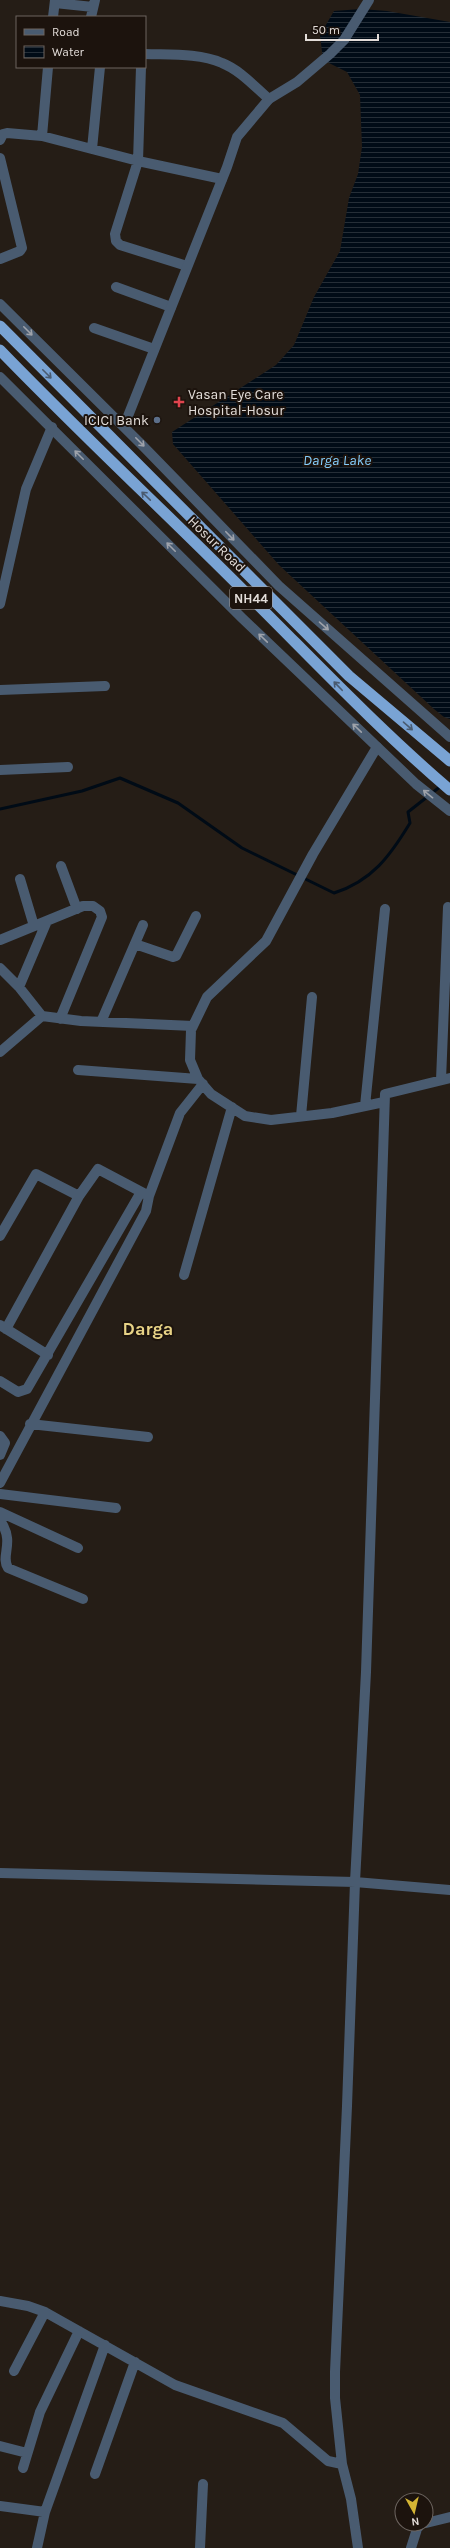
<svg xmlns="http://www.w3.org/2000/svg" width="450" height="2548" font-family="Karla,sans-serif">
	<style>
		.water { fill: url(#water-rules) }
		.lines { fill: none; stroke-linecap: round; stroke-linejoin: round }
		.stream { stroke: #000b16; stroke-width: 3 }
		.minor { stroke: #495b70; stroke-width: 10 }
		.tertiary { stroke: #495b70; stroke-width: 10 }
		.trunk { stroke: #79a3d4; stroke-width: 11 }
		.oneway { stroke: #9ea2aa }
		.oneway2 { stroke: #4a5b70 }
		.health-dot { fill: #e0444e; stroke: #1c130d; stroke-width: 1.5 }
		.service-dot { fill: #5c6f8a; stroke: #1c130d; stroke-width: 1.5 }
		.labels { text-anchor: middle; stroke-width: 4; stroke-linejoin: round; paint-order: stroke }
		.shield { fill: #1c130d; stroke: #a7a09c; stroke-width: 1 }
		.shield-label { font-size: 13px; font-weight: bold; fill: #e3ddd9 }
		.poi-label { font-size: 14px; fill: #e3ddd9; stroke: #1c130d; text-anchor: start }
		.street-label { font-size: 14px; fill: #e3ddd9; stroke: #1c130d }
		.water-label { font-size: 15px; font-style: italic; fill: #85cefc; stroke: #1c130d }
		.district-label { font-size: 18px; font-weight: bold; fill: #e8d386; stroke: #1c130d }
	</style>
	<defs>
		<pattern id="water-rules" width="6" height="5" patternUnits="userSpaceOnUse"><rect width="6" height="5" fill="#000b16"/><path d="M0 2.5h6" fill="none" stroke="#252e37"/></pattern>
	</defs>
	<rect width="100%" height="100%" fill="#251d16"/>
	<!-- water -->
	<path class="water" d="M361,9L387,11L450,22V719L444,717L434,709L279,565L173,444L172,432L276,365L294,345L314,297L340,251L349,198L358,174L362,147L360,95L347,72L323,60L320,35L334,11Z"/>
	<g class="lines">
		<!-- stream -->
		<path class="stream" d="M0,809L82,791L120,778L178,803L242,848L334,893C372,881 390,856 410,823L408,812L441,786"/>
		<!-- minor -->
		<path class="minor" d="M55,3L93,7
			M53,17L55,0
			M91,17L95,0
			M145,54C169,55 199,53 222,63C240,70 255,87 269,99
			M141,67L138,161L115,234L116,241L120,245L187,266
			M42,136L48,67
			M0,140L3,134L7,133L42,136L138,161L222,179
			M92,149L100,67
			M0,158L22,248L20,251L0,259
			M116,287L171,307
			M94,328L154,349
			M0,604L26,489L52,427
			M0,690L105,686
			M377,747L313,854L266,941L207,997L191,1030L190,1060L198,1079L211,1094L245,1116L271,1120L332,1113L384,1102
			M0,770L68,767
			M61,866L77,909
			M20,879L34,926
			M0,940L83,906H93L100,911L102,917L60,1019
			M135,944L173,957L176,956L196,916
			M0,968L19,987L42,1016L81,1021L193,1026
			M19,987L47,921
			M101,1022L143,925
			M0,1052L42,1016
			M78,1070L198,1079
			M441,1080L448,907
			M365,1106L385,909
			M301,1116L312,997
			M0,1236L36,1174L79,1196L98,1169L149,1196L180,1113L203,1084
			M184,1275L232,1107
			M0,1325L48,1355
			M6,1329L79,1196
			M0,1381L18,1392L27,1389L141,1192
			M30,1424L148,1437
			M0,1436L5,1443L0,1455
			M0,1483L146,1211L149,1196
			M0,1494L116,1508
			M0,1512L78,1548
			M1,1522C15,1543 0,1556 8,1568L83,1599
			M0,1873L355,1882L450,1890
			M0,2301L28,2306L45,2312L175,2385L283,2423L328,2461L342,2464L351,2499L358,2548
			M14,2371L45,2312
			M0,2446L27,2453
			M342,2464L335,2398V2372L347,2106L355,1882L366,1672L385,1094L450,1078
			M23,2468L40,2412L79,2331
			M95,2474L135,2362
			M0,2506L45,2512
			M426,2523L450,2517
			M37,2548L45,2512L105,2345
			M200,2548L203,2484
			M411,2548L417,2529L421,2524"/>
		<!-- tertiary -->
		<path class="tertiary" d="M0,304L142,445L279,586L450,737
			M0,377L242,618L416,784L450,811
			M124,426L227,167L237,137L269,99L297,82L330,54L344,40L369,0"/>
		<!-- trunk -->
		<path class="trunk" d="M0,326L349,676L450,761
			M0,350C85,438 175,521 261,608C323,670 383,733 450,790"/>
	</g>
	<!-- one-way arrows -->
	<defs><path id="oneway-shaft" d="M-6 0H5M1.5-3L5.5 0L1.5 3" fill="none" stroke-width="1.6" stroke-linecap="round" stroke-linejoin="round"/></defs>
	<g class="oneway">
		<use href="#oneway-shaft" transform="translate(28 331) rotate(45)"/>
		<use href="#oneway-shaft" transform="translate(140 442) rotate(45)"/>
		<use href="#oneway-shaft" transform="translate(79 455) rotate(-135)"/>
		<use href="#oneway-shaft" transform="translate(230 536) rotate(46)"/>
		<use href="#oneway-shaft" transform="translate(171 547) rotate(-135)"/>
		<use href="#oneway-shaft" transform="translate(324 626) rotate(41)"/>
		<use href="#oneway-shaft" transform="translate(263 638) rotate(-136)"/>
		<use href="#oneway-shaft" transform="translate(357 728) rotate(-136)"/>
		<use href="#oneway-shaft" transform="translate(428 794) rotate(-141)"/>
	</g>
	<g class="oneway2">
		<use href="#oneway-shaft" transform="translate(47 374) rotate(45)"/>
		<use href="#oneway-shaft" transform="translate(146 496) rotate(-136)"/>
		<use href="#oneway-shaft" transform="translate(338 686) rotate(-134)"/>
		<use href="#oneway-shaft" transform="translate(408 726) rotate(41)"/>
	</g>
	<!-- markers -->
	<path class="health-dot" d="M177 396h4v4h4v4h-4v4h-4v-4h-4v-4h4z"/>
	<circle class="service-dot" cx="157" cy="420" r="4"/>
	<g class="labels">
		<!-- shield labels -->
		<rect class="shield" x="230" y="587" width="42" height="22" rx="3"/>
		<g class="shield-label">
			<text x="251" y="603">NH44</text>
		</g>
		<!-- poi labels -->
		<g class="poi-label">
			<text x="188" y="399">Vasan Eye Care<tspan x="188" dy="16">Hospital-Hosur</tspan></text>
			<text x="149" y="425" text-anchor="end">ICICI Bank</text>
		</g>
		<!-- street labels -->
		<g class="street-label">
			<text transform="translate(217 544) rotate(44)" y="5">Hosur Road</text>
		</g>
		<!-- water labels -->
		<g class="water-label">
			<text x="337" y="465">Darga Lake</text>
		</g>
		<!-- district labels -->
		<g class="district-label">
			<text x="148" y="1335">Darga</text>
		</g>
	</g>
	<!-- legend -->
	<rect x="16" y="16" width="130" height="52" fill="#1c130d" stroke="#6c645f"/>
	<rect x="24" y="29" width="20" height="6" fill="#495b70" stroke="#6c645f"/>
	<text x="52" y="36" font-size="12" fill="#e3ddd9">Road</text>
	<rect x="24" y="46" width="20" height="12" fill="url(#water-rules)" stroke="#6c645f"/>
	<text x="52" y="56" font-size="12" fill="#e3ddd9">Water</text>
	<!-- north arrow -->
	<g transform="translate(414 2512) rotate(172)"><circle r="19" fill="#1c130d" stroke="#6c645f"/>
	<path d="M0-3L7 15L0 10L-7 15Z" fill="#d5b534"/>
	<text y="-6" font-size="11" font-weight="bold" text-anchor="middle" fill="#e3ddd9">N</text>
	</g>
	<!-- scale -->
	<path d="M306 34v6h72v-6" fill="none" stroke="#e3ddd9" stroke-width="2"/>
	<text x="312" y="34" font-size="12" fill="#e3ddd9" stroke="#1c130d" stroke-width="3" paint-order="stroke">50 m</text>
</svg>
